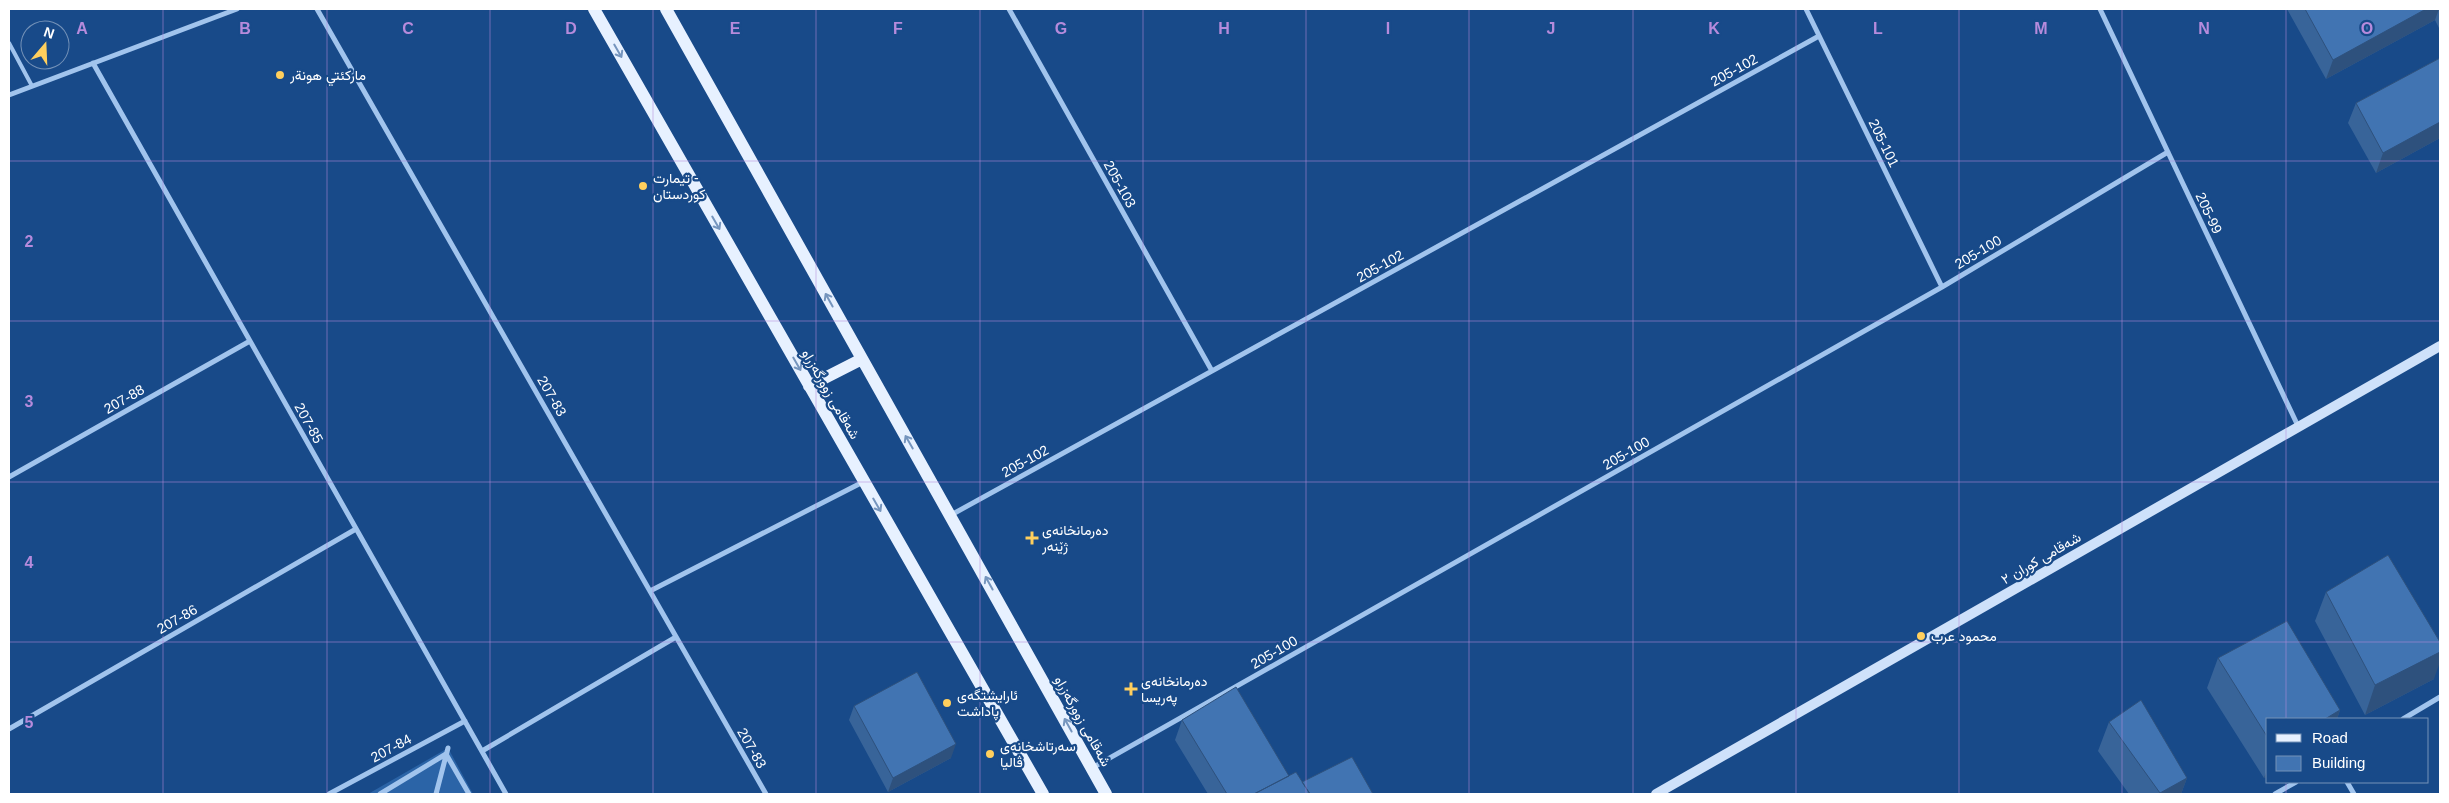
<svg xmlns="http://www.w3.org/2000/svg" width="2449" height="803" font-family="Arial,Vazirmatn,sans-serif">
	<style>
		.green { fill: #2b64a7 }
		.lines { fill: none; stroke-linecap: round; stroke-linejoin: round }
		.lane { stroke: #a1c4ed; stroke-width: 4 }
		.street { stroke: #a1c4ed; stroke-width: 5 }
		.secondary { stroke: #cee1fa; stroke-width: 10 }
		.primary { stroke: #e7f1ff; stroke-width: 12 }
		.wall { fill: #386499 }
		.shaded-wall { fill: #2e517d }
		.building { fill: #4174b2; stroke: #2e517d }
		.oneway { stroke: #7595be }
		.grid { fill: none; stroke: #b68bdc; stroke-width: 1; stroke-opacity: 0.55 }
		.poi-dot { fill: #ffcf5d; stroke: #184a89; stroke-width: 2 }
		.labels { text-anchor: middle; stroke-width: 4.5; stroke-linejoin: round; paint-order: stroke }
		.street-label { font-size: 14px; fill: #fff; stroke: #184a89 }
		.poi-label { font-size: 14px; fill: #fff; stroke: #184a89; text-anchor: start }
		.grid-label { font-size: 16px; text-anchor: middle; font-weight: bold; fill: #b68bdc; stroke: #184a89; stroke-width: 4.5; stroke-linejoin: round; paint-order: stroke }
	</style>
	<rect width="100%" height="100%" fill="#184a89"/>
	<!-- green -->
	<path class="green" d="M448,748L473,794H368Z"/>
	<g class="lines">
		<!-- lane -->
		<path class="lane" d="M9,43L32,86"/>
		<!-- street -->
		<path class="street" d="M317,9L766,794
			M1009,9L1212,371
			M1806,9L1942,287
			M2100,9L2298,426
			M93,63L506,794
			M9,95L237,9
			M9,477L250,341
			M951,515L1819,36
			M650,591L863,482
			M2403,719L2440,697
			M9,729L356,529
			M482,751L676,637
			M1092,768L1942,287L2168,152
			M2347,782L2354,794
			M329,794L465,721
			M380,794L446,754L469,794
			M436,794L448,748
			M2275,794L2296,782"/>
		<!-- secondary -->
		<path class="secondary" d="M1656,794L2440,346"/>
		<!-- primary -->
		<path class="primary" d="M594,9L1043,794
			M666,9L1106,794
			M809,386L862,359"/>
	</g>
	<!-- wall -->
	<path class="wall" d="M2287,9H2440V30L2435,20L2326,79Z
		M2440,58V138L2376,173L2348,123L2356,103Z
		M2326,592L2434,679L2365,715L2315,621Z
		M2218,658L2340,710L2337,719H2268V776L2264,778L2207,688Z
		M854,706L951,758L888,792L849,720Z
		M1182,720L1289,776L1302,782L1373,794H1208L1175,740Z
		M2109,722L2187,778L2181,794H2129L2098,751Z"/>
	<!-- shaded-wall -->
	<path class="shaded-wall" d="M2426,9H2439L2435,20L2326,79L2333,60Z
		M2440,122V138L2376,173L2383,153Z
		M2440,652V662L2434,679L2365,715L2375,685Z
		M2340,710L2337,719H2325Z
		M956,744L951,758L888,792L893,778Z
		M2268,767V776L2264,778Z
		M2187,778L2181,794H2159L2160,793Z"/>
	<!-- building -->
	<path class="building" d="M2305,9H2426L2333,60Z
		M2440,58V122L2383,153L2356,103Z
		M2388,555L2440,642V652L2375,685L2326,592Z
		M2287,621L2340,710L2325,719H2268V738L2218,658Z
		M917,672L956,744L893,778L854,706Z
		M1236,687L1289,776L1254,794H1227L1182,720Z
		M2141,700L2187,778L2160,793L2109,722Z
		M1352,757L1373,794H1310L1302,782Z
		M1296,772L1310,794H1254Z"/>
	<!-- one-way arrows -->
	<defs><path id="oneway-shaft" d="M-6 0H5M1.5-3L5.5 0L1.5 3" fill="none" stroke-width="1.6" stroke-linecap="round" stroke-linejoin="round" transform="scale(1.25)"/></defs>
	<g class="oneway">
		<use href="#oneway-shaft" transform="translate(618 51) rotate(60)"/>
		<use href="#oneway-shaft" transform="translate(716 223) rotate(60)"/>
		<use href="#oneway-shaft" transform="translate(829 300) rotate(-119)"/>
		<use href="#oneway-shaft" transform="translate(797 364) rotate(60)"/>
		<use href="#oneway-shaft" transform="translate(909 442) rotate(-120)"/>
		<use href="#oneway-shaft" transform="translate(877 505) rotate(60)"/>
		<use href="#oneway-shaft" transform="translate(989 583) rotate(-119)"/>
		<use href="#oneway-shaft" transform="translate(1068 725) rotate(-119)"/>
	</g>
	<!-- grid -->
	<path class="grid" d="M163,9V794M327,9V794M490,9V794M653,9V794M816,9V794M980,9V794M1143,9V794M1306,9V794M1469,9V794M1633,9V794M1796,9V794M1959,9V794M2122,9V794M2286,9V719M9,161H2440M9,321H2440M9,482H2440M9,642H2440M2286,782V794"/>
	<!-- markers -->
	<g class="poi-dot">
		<circle cx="280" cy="75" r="5"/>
		<circle cx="643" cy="186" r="5"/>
		<path d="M1029.5 530.5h5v5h5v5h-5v5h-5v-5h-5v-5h5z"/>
		<circle cx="1921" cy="636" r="5"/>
		<path d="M1128.5 681.5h5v5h5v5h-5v5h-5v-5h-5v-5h5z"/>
		<circle cx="947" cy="703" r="5"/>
		<circle cx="990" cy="754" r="5"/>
	</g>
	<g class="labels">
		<!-- street labels -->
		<g class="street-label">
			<text transform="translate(1734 70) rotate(-29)" y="5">205-102</text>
			<text transform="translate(1884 143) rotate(64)" y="5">205-101</text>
			<text transform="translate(1120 184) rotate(61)" y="5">205-103</text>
			<text transform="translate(2209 213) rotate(65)" y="5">205-99</text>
			<text transform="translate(1978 252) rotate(-31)" y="5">205-100</text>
			<text transform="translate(1380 266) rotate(-29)" y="5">205-102</text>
			<text transform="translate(831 394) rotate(60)" y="5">شەقامی زوورگەزراو</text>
			<text transform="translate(552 396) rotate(60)" y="5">207-83</text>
			<text transform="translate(124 399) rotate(-30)" y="5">207-88</text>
			<text transform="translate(309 423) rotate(61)" y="5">207-85</text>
			<text transform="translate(1626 453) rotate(-30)" y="5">205-100</text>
			<text transform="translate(1025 461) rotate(-29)" y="5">205-102</text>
			<text transform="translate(2041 558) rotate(-30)" y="5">شەقامی کوران ٢</text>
			<text transform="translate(177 619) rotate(-30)" y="5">207-86</text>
			<text transform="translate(1274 652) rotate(-30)" y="5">205-100</text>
			<text transform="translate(1083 721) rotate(61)" y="5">شەقامی زوورگەزراو</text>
			<text transform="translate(391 748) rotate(-28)" y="5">207-84</text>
			<text transform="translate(752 748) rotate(60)" y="5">207-83</text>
		</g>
		<!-- poi labels -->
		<g class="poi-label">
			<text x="290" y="80">ماركئتي هونةر</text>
			<text x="653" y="183">تیمارت -<tspan x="653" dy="16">کوردستان</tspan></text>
			<text x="1042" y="535">دەرمانخانەی<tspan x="1042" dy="16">ژێنەر</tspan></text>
			<text x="1931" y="641">محمود عرب</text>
			<text x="1141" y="686">دەرمانخانەی<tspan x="1141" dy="16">پەریسا</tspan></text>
			<text x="957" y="700">ئارایشتگەی<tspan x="957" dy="16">پاداشت</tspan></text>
			<text x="1000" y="751">سەرتاشخانەی<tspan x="1000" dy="16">ڤالیا</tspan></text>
		</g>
	</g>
	<g class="grid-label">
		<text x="82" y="34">A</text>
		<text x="245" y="34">B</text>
		<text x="408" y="34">C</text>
		<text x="571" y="34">D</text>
		<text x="735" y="34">E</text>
		<text x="898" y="34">F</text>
		<text x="1061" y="34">G</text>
		<text x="1224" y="34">H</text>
		<text x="1388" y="34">I</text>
		<text x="1551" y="34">J</text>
		<text x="1714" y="34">K</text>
		<text x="1878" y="34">L</text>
		<text x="2041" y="34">M</text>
		<text x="2204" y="34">N</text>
		<text x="2367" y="34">O</text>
		<text x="29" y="247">2</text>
		<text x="29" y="407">3</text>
		<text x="29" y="568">4</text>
		<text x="29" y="728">5</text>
	</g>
	<!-- border -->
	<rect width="2449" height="803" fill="none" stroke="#ffffff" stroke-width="20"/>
	<!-- legend -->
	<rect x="2266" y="718" width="162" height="65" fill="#184a89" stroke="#7492b8"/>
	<rect x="2276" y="734" width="25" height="8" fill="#e7f1ff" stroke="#7492b8"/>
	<text x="2312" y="743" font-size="15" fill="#ffffff">Road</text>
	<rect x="2276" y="756" width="25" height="15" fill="#4174b2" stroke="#7492b8"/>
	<text x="2312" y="768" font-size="15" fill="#ffffff">Building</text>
	<!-- north arrow -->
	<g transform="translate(45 45) rotate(19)"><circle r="24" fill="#184a89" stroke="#7492b8"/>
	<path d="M0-4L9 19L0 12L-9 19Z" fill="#ffcf5d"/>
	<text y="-8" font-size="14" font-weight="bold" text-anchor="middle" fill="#ffffff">N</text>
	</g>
</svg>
